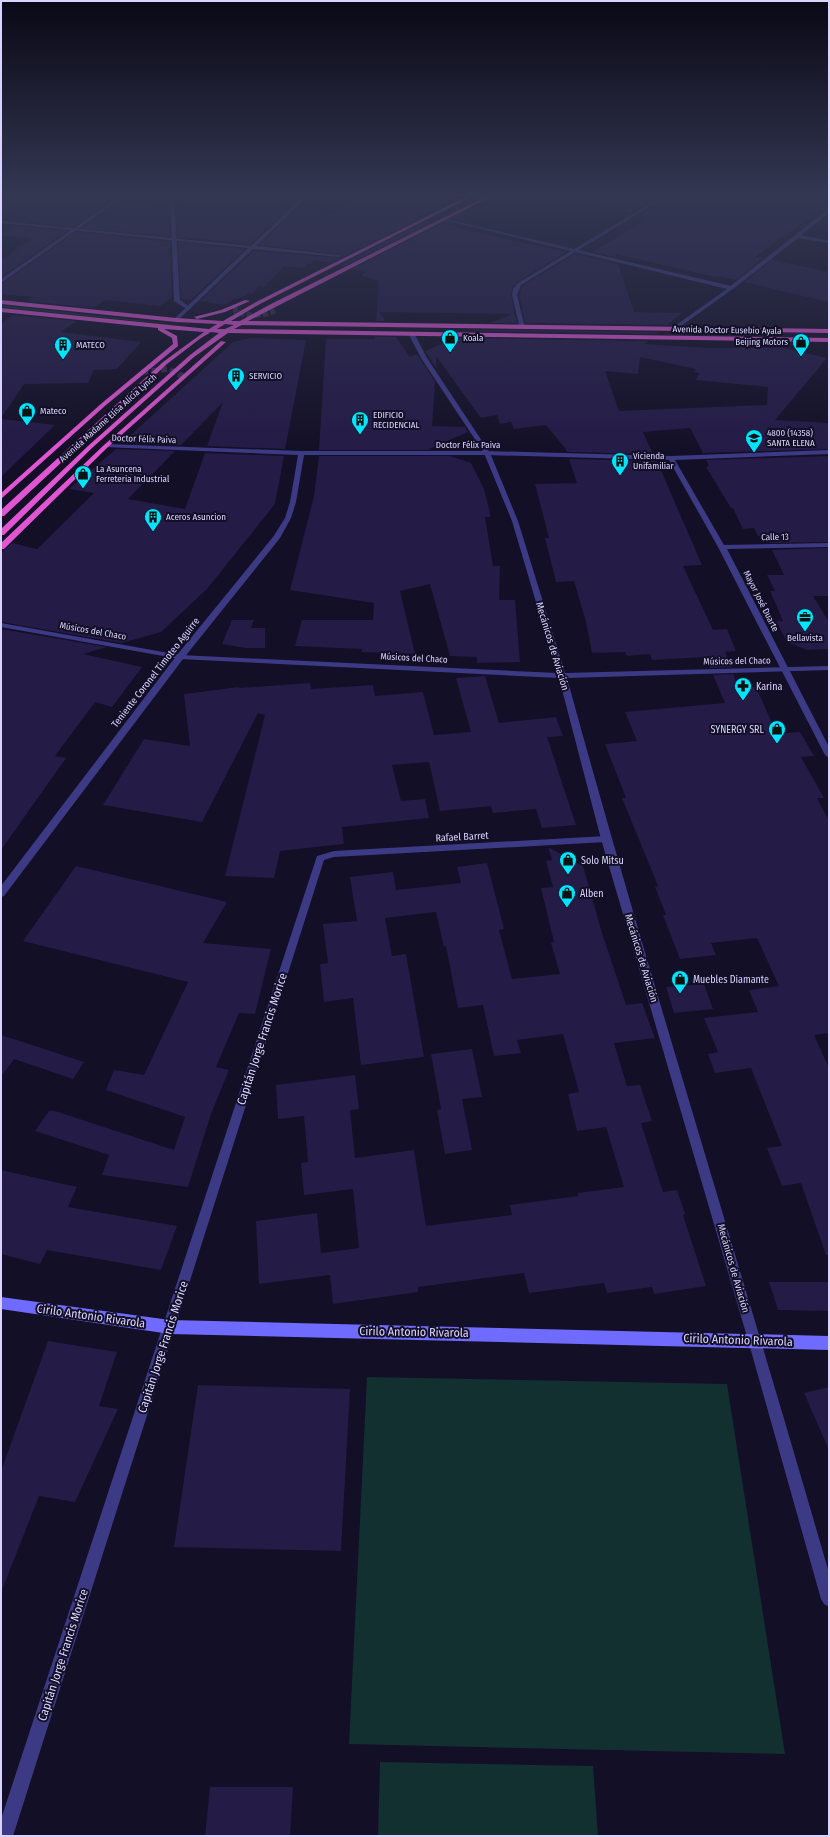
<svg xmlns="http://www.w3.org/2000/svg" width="830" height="1837" font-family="'Fira Sans Condensed',sans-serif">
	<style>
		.green { fill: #12302f }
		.building { fill: #241b47; fill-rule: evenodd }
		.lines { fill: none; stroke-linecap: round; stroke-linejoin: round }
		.trunk-tunnel-far1 { stroke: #312d47; stroke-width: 5.5; stroke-dasharray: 5.5 2.5; stroke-linecap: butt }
		.trunk-tunnel { stroke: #312d47; stroke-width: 6; stroke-dasharray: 6 3.5; stroke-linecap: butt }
		.pedestrian { fill: #3d3a85; fill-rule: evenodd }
		.minor { fill: #3d3a85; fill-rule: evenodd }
		.tertiary { fill: #3d3a85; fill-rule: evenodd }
		.secondary { fill: #6f6bff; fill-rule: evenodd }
		.trunk { fill: #e055d1; fill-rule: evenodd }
		.labels { text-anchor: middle; stroke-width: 4; stroke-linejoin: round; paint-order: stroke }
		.far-street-label { font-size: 9px; fill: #d9d4ff; stroke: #130f26 }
		.far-poi-label { font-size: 9px; fill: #d9d4ff; stroke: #130f26; text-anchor: start }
		.street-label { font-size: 10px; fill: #d9d4ff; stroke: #130f26 }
		.poi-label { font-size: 10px; fill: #d9d4ff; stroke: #130f26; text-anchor: start }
		.near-street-label { font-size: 12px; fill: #d9d4ff; stroke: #130f26 }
	</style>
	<rect width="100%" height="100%" fill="#130f26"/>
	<!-- green -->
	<path class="green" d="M1,305L147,321L205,326L146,322L1,307Z
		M367,1377L727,1384L785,1754L349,1744Z
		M380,1762L593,1766L598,1836H378Z"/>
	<!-- building -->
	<path class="building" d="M1,195H100L93,200L109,202L74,227L21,221L27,217L1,215Z
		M185,195H295L280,209L287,210L250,244L178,237L176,212L183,214Z
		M367,195H401L402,196L447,201L413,218L419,219L341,258L338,254L259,245L295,210L337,215L355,198L363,199Z
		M587,195H662L631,213L586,203Z
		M670,195H829V200L813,212L816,213L755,257L763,258L736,280L718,276L716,277L615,254L616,257L593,252L651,217L639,215Z
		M118,203L148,206L169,211L170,236L82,228Z
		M427,221L432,222L342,267L339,266Z
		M441,224L523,243L566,252L517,282L512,288L511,295L517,323H490L512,314L379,312L385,321H376L379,281L361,276L365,272L352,269Z
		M14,226L67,231L1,277V261L32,238L1,235Z
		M76,232L170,242L172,297L160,306L105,300L94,308L27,301L32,297L1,294V284Z
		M178,242L245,249L191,300L181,299Z
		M254,251L340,258L330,263L315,260L310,264H307L303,268L284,266L265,287L258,286L253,293H248L246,296L234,299L225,305L200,301Z
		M575,254L618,264L634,312L682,313L667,325L525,323L519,295L522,286Z
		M772,260L829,272V302L744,282Z
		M12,315L76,321L61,332L141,342L117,369L94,370L88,383L24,384L1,418V324Z
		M474,330H520L658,332L656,334L471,331Z
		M375,337H396L410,357L417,354L435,382L432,426L465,427L468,432L429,449L430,450H319L326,339H375Z
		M251,338L306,340L285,449L207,446L223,402L181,445L122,443L233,342Z
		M455,338L648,341L644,344L708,348H785L827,358L775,420L829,423V449L703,453L690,428L643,432L653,454L567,452L565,448L546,425L514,429L511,422L500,424L497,415L481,418L436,356V368L425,351ZM640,357L696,369L694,372L700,373L695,380L768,387L767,405L619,411L605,371L638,374Z
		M1,419L55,425L1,477Z
		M116,449L175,451L128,499L185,509L205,453L284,456L275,504L207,589L161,632L122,643L1,622V553L12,543L37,549L94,493L69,489Z
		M319,456H450L471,463L484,489L491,517H485L493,566H500L499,600H515L520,662L477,663V657L450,656L430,584L400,591L415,654L361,652L362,649L295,646L302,620H373L374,603L290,590L314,496Z
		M829,456V542L769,543L766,536H758L754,528L743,529L733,508H731L706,467L709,466L706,460Z
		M569,459L657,461L702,565L683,566L713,630L727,629L736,651L725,652L731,667L710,668L706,657L652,660L650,654L627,656L625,652L592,653L586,622L574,581L556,582L545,538H549L535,484L577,483Z
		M829,548V596H813L829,622V649L807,650L787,642L776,621H783L770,591H775L767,575H784L772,550Z
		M232,620H254L251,628H265V648H246L222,644Z
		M1,629L107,647L83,654L142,667L112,707L95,702L55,756L66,758L1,850Z
		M733,674L738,687H756L777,734L800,732L814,756L801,757L824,798H817L829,821V1033L814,1035L829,1068V1255H826L801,1183L782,1186L767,1148L782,1146L751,1068L715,1073L708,1054L718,1052L704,1018L758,1012L749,990L779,986L757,938L711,943L716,955L680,959L663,915H666L655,887L658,886L622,798H626L605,744L637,741L625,712L725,703L713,675Z
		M485,676L499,723L556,717L563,736L547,737L576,825L542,828L536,809L493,813L491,806L440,811L429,762L392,765L401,801L425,799L429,818L342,827L344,844L280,851L274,878L225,876L265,715L258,713L202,822L103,805L144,739L190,746L184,694L239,687V688L310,683L311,689L373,685L375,696L423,692L434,735L471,732L456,678Z
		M548,847L583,866L602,933L626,1005L642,1003L655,1038L614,1043L627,1086L640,1085L652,1121L641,1123L663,1192L677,1190L685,1214L683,1215L706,1286L654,1294L652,1287L607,1293L604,1283L529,1293L524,1273L418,1287V1292L333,1304L330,1275L259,1284L256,1221L317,1213L321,1253L359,1248L353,1189L304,1195L301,1163L308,1162L304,1116L278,1119L276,1085L355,1075L359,1109L350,1110L355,1158L414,1150L426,1226L512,1215L510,1205L578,1196V1193L624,1187L606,1127L577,1131L568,1094L579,1092L563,1034L517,1040L521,1053L494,1056L483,1005L458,1008L446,946L444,947L436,912L385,918L392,956L406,954L424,1057L361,1065L353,998L324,1002L320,964L328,963L323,924L357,921L350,877L393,872L396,890L461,883L457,867L487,863L504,929L499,930L512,979L560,974L551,943L554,942L541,888L553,887L546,861L552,860Z
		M76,866L227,902L203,943L271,949L255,1014L239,1013L216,1067L229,1070L211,1114L188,1187L102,1175L109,1155L35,1131L49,1111H55L174,1150L185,1117L106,1090L114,1070L144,1075L188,982L23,941Z
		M704,984L713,1009L674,1013L666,987Z
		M1,1035L26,1043L84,1062L73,1079L14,1059L1,1077Z
		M472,1049L482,1097L462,1099L472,1150L445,1154L437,1110L441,1109L431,1054Z
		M1,1170L77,1187L68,1207L177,1226L161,1270L47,1250L40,1264L1,1254Z
		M769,1282H829V1311L778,1310Z
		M48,1341L117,1352L99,1406L118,1409L75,1502L39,1496L2,1590L1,1471Z
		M198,1385L350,1389L341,1551L174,1547Z
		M829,1387V1450L804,1393Z
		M210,1787H293L290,1836H205Z"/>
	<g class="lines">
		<!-- trunk-tunnel-far1 -->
		<path class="trunk-tunnel-far1" d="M235,307L236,312C249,317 262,316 275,311"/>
		<!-- trunk-tunnel -->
		<path class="trunk-tunnel" d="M142,372L168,369L181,375L179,379"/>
		<!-- pedestrian -->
		<path class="pedestrian" d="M170,195H174L180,300L190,307L191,308L188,310L174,301Z"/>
		<!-- minor -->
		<path class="minor" d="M122,195H126L1,283V279Z
			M664,195H669L521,285L517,295L525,328L520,329L512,295L513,289L518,283Z
			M827,210H829V213L801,235L829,241V243L798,238L733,289H729V287Z
			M106,444L301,451H487L671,456L829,450V454L675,460L724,545L829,543V547L727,549L829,747V758L825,755L718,547L669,460L487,455H304L296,502L291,518L280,538L183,659L4,896L1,897V886L177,655L273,537L285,518L290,502L298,455L104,447V445Z
			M606,836L611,839L606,842L334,857L324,860L13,1836H1V1819L317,856L334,851Z"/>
		<!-- tertiary -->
		<path class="tertiary" d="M305,195H309L256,246L338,255L340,257L253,249L176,322L174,321V319L248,248L1,223V221L251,246Z
			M402,195H416L464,200L462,201Z
			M442,218L731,286L734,288L674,331L672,330V328L727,289L444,220Z
			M412,333L415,335L427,358L490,453L518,521L565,673L829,666V670L567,678C649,978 743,1274 829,1573V1607L824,1604L821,1599L748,1340L601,839L559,678L180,659L1,627V623L180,655L557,673L512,521L484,453L421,358L409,335Z"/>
		<!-- secondary -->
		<path class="secondary" d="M1,1297L170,1320L829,1336V1350L170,1334L1,1309Z"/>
		<!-- trunk -->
		<path class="trunk" d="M470,195H475L260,304L231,321H240L271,304L489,195H494L248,321L829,329V333L242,325L234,329L829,338V342L228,333L194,357L92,448L4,535H1V529L88,446L190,355L219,333L211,332L201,338L167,364L4,516H1V510L163,362L204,332L164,329L177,336L178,346L106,405L1,499V493L102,403L173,344L172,338L158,330V328L1,312V308L209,329L217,324L176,322L1,304V300L176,318L223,321L256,302ZM225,324L234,325L225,329H217Z
			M245,300L250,301L225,312L197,319L194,317L221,310Z
			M221,341L226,342L108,447L4,549H1V543L104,445Z"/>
	</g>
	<!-- sky -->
	<linearGradient id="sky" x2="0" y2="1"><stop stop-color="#0a0815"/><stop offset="0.43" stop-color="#333752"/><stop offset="1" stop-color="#333752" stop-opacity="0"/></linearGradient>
	<rect width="830" height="452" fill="url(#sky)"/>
	<!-- icons -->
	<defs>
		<g id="shop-pin" transform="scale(0.9)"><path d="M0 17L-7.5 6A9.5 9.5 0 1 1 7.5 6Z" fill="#00e5ff" stroke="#130f26"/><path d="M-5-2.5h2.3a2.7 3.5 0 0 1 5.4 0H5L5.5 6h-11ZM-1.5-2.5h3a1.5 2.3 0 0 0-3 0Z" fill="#111"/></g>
		<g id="building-pin" transform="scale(0.9)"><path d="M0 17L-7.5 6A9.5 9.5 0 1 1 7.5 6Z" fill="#00e5ff" stroke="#130f26"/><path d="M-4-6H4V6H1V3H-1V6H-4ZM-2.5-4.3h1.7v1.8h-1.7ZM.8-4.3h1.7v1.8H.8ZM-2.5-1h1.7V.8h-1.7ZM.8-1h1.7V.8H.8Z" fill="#111"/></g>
		<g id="school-pin" transform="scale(0.9)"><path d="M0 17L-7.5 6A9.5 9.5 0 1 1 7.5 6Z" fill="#00e5ff" stroke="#130f26"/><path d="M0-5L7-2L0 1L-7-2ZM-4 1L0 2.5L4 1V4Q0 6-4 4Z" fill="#111"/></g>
		<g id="office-pin" transform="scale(0.9)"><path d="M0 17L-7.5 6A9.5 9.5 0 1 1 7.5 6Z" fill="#00e5ff" stroke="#130f26"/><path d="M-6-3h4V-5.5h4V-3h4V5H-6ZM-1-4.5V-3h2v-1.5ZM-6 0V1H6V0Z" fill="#111"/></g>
		<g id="pharmacy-pin" transform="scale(0.9)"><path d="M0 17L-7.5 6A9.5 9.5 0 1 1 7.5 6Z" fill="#00e5ff" stroke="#130f26"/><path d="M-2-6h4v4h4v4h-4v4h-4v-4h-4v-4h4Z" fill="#111"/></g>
	</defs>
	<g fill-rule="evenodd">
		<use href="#shop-pin" x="450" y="338"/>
		<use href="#shop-pin" x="801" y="342"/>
		<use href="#building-pin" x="63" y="345"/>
		<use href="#building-pin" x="236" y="376"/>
		<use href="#shop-pin" x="27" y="411"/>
		<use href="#building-pin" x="360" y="420"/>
		<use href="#school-pin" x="754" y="438"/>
		<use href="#building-pin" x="620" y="461"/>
		<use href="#shop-pin" x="83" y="474"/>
		<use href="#building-pin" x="153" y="517"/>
		<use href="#office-pin" x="805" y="617"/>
		<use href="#pharmacy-pin" x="743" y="686"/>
		<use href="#shop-pin" x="777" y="729"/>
		<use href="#shop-pin" x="568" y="860"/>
		<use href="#shop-pin" x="567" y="893"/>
		<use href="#shop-pin" x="680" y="979"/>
	</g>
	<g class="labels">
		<!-- far-street labels -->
		<g class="far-street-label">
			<text transform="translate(727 330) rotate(1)" y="3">Avenida Doctor Eusebio Ayala</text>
			<text transform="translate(108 418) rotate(-42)" y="3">Avenida Madame Elisa Alicia Lynch</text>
			<text transform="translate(144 439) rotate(2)" y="3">Doctor Félix Paiva</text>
			<text x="468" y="448">Doctor Félix Paiva</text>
			<text transform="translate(775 537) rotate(-1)" y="3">Calle 13</text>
			<text transform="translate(761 601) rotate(63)" y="3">Mayor José Duarte</text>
			<text transform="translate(93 631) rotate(10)" y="3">Músicos del Chaco</text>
			<text transform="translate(414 658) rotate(3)" y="3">Músicos del Chaco</text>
			<text transform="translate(737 661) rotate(-1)" y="3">Músicos del Chaco</text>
		</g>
		<!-- far-poi labels -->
		<g class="far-poi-label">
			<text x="463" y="341">Koala</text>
			<text x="788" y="345" text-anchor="end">Beijing Motors</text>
			<text x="76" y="348">MATECO</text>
			<text x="249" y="379">SERVICIO</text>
			<text x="40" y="414">Mateco</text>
			<text x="373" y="418">EDIFICIO<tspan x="373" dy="10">RECIDENCIAL</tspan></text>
			<text x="767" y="436">4800 (14358)<tspan x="767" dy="10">SANTA ELENA</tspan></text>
			<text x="633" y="459">Vicienda<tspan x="633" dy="10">Unifamiliar</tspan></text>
			<text x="96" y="472">La Asuncena<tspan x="96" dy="10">Ferreteria Industrial</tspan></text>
			<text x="166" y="520">Aceros Asuncion</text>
			<text x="805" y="641" text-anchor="middle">Bellavista</text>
		</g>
		<!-- street labels -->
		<g class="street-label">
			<text transform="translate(553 646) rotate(73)" y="4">Mecánicos de Aviación</text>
			<text transform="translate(155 672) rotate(-52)" y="4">Teniente Coronel Timoteo Aguirre</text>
			<text transform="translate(462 836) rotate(-3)" y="4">Rafael Barret</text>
			<text transform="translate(642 958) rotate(73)" y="4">Mecánicos de Aviación</text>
			<text transform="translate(734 1268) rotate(74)" y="4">Mecánicos de Aviación</text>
		</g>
		<!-- poi labels -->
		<g class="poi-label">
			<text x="756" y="690">Karina</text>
			<text x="764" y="733" text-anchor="end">SYNERGY SRL</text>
			<text x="581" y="864">Solo Mitsu</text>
			<text x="580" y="897">Alben</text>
			<text x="693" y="983">Muebles Diamante</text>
		</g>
		<!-- near-street labels -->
		<g class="near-street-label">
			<text transform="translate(262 1039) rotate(-72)" y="4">Capitán Jorge Francis Morice</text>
			<text transform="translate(91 1316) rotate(8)" y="4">Cirilo Antonio Rivarola</text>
			<text transform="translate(414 1332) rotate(1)" y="4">Cirilo Antonio Rivarola</text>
			<text transform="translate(738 1340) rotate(2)" y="4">Cirilo Antonio Rivarola</text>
			<text transform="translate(163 1347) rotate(-72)" y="4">Capitán Jorge Francis Morice</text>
			<text transform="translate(63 1655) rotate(-72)" y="4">Capitán Jorge Francis Morice</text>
		</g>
	</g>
	<!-- border -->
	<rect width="830" height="1837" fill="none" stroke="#d9d4ff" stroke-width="4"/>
</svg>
